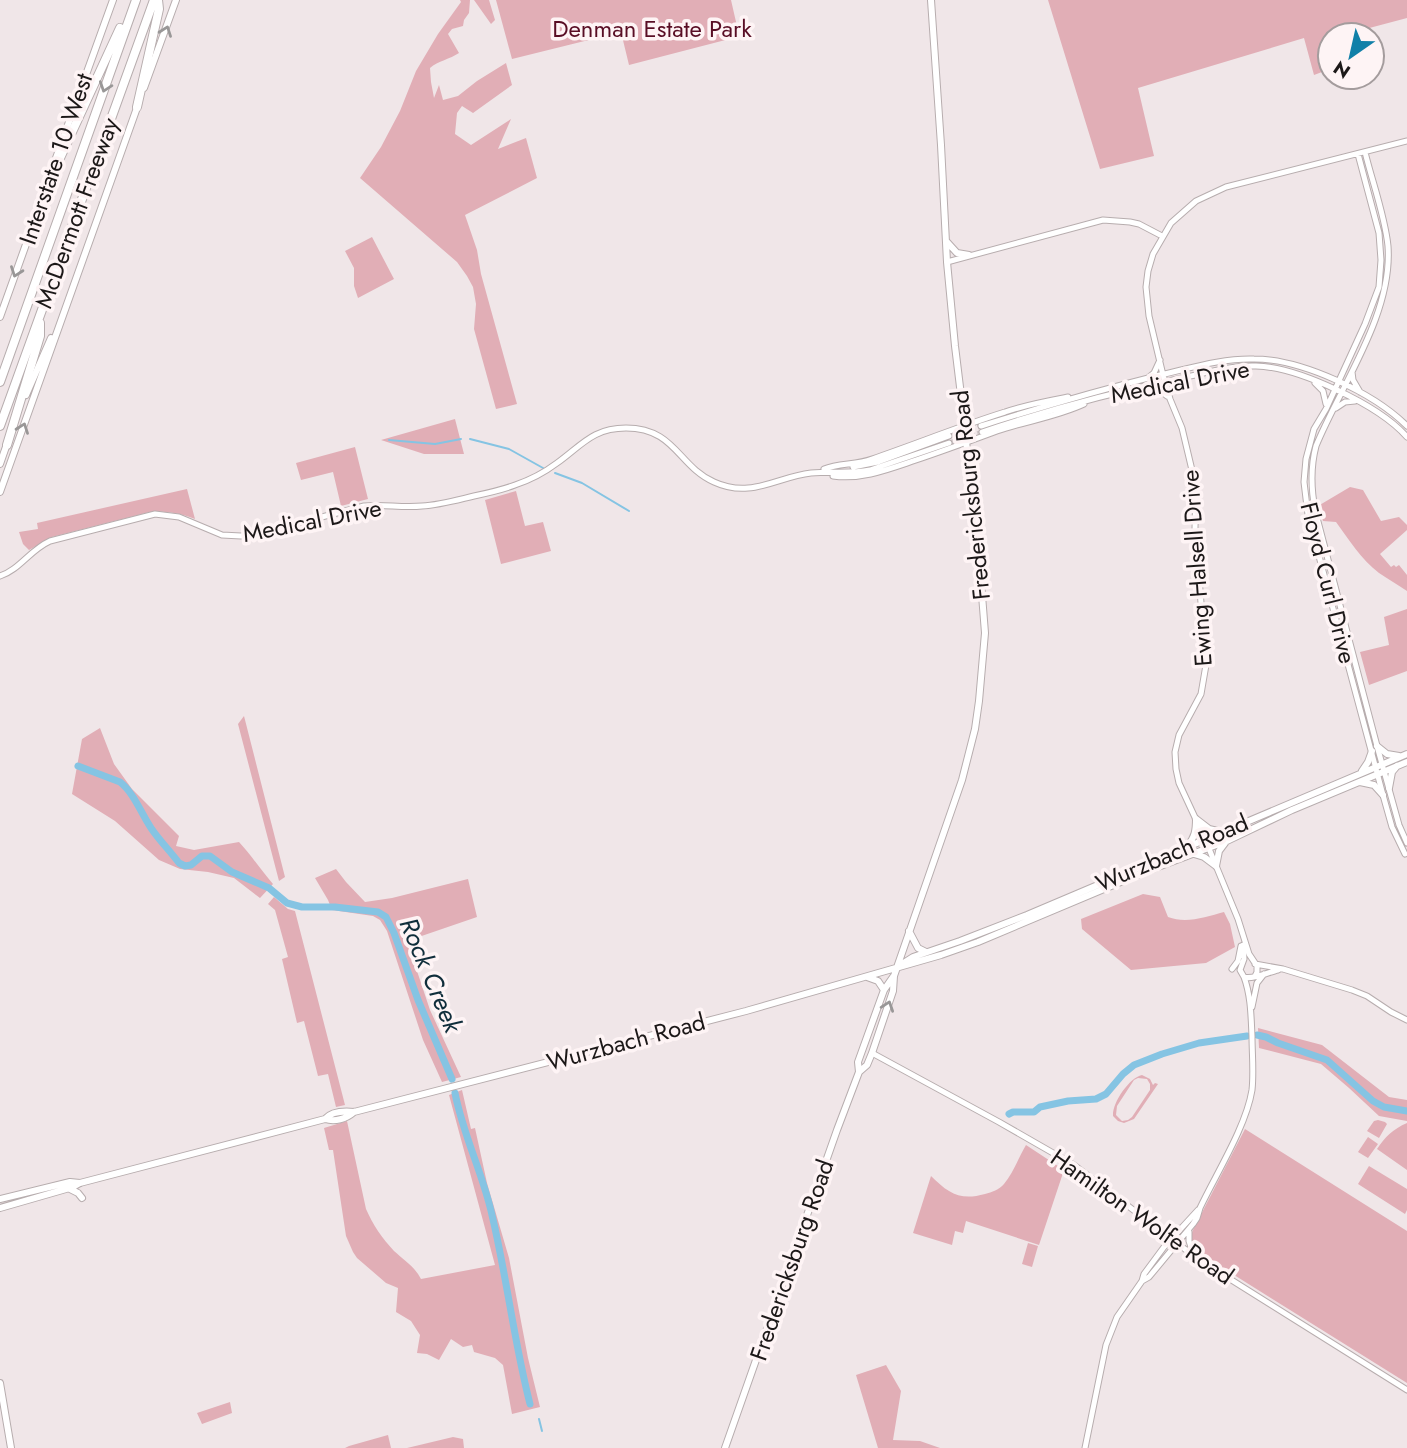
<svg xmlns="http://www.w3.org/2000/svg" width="1407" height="1448" font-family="Jost,sans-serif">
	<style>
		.green { fill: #e1aeb6; fill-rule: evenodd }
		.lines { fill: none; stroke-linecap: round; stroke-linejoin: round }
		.stream { stroke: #85c4e3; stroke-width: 2 }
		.river { stroke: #85c4e3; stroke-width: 7 }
		.tertiary-tunnel { stroke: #d0c7c9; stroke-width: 5; stroke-dasharray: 5 2.5; stroke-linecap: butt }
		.tertiary-casing { stroke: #b7adae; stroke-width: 7 }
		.secondary-casing { stroke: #b7adae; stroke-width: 8 }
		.primary-casing { stroke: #b7adae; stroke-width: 8 }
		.motorway-casing { stroke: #b7adae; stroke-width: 10 }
		.tertiary { stroke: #fff; stroke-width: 5 }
		.secondary { stroke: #fff; stroke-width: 6 }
		.primary { stroke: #fff; stroke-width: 6 }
		.motorway { stroke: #fff; stroke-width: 8 }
		.primary-bridge-casing { stroke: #b7adae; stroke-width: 8; stroke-linecap: butt }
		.primary-bridge { stroke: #fff; stroke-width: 6 }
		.oneway { stroke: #999797 }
		.labels { text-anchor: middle; stroke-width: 7; stroke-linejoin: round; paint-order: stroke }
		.park-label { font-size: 24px; fill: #590e25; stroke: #fef4f5 }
		.street-label { font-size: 24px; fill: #1c1818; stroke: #fef4f5 }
		.water-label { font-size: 26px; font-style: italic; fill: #102e3b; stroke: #fef4f5 }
	</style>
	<rect width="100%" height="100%" fill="#f0e6e8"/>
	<!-- green -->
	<path class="green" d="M460,0H470L469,13L464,20L463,26L452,29L448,34L459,53C450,59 438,61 430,68L431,82L434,98L439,85L443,100L458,96L477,81L506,63L512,85L473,113L462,106L457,113L455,134L471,145L511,119L498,149L526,138L537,178L465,215L477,250L481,274L517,404L496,409L474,329L476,304L473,287L467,276L457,262L360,178L381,147L400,111L416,71L438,34L461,2Z
		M474,0H489L495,20L491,24Z
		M496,0H731L739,35L737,37L629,65L621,32L512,59Z
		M1048,0H1407V18L1343,35H1330V69L1314,75L1304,38L1138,88L1154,156L1100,169Z
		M372,237L394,279L358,298L354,286V268L345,251Z
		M455,419L464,454H424L381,440Z
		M355,447L368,499L341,506L333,472L301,480L296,463Z
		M1350,487L1363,490L1381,521L1399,517L1407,525V530L1380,554L1391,567L1394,565L1396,567L1399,565L1407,575V591C1398,585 1388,579 1379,573C1361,559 1349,540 1336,522L1323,521L1318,506Z
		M187,489L195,519C180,513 167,511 150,512L52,537L29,550L23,544L19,532L38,529L37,523Z
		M516,491L525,526L543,522L551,551L501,564L485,500Z
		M1407,609V671L1369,685L1360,652L1389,645L1384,617Z
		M244,716L285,877L279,881L238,724Z
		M100,728L114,764L132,789L179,836L176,846L194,850L239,842C251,855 261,870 273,884L260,898L234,878L208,872L180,869L159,860L115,821L72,794L82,739Z
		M336,869L346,882L365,902L392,898L468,879L477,917L407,941L430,1010L461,1077L442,1082L423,1040L387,931L380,920L373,916L332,910L328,900L315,878Z
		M1143,894L1160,897L1168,917C1186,924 1206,917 1224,912L1230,924L1235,947L1206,963L1131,970L1082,929L1081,919Z
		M274,897L288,909L295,911L345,1105L336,1107L328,1074L318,1076L304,1021L297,1023L282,959L288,957L275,910L268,904Z
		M1258,1028L1322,1045L1389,1097L1407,1100V1121L1379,1116L1349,1088L1321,1064L1259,1048Z
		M1142,1075L1150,1079L1153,1085L1155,1083L1158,1084L1134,1119L1124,1123L1118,1121L1113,1116C1112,1103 1129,1078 1142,1075ZM1138,1078L1147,1079L1150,1084V1090L1132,1117L1128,1120L1122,1121L1116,1115L1117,1106L1134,1080Z
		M462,1090L471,1129L475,1128L487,1183L509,1258L528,1358L540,1407L512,1414L503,1365L495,1358L474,1352L472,1345L463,1347L451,1339L439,1360L427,1354L417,1353L420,1335L411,1321L396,1312L398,1288L386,1283L357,1258L353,1252L346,1236L333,1150H329L324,1128L347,1121L366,1209C373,1225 382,1238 394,1251C404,1260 415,1267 421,1279L495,1265L449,1095Z
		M1378,1120L1385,1122L1387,1124L1379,1138L1367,1131L1374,1121Z
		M1407,1123V1170L1377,1149C1385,1137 1393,1129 1407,1123Z
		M1245,1129L1407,1231V1383L1223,1268L1195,1248C1190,1242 1190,1237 1193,1230Z
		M1368,1137L1378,1144L1368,1158L1358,1152Z
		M1026,1145L1064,1170L1039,1245L966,1221L963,1233L955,1231L952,1245L913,1233L931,1176C948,1193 960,1201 985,1194C992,1192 999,1190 1004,1184C1013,1173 1019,1157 1026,1145Z
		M1369,1166L1407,1189V1210L1405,1214L1358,1184Z
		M1028,1243L1038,1246L1032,1267L1022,1264Z
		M886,1365L901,1391L893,1440L920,1441L940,1448H878L856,1375Z
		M230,1402L232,1413L202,1424L197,1413Z
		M388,1435L391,1448H345L349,1446Z
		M453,1437L463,1439L464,1448H407Z"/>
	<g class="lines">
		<!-- stream -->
		<path class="stream" d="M470,439L509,449L543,468
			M389,440L435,444L461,439
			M555,473L582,483L629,511
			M539,1419L542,1431"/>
		<!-- river -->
		<path class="river" d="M78,766L120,782C134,793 141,813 151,828C159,840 170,851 179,863L185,866L191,865L202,856H210L232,872L269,888L287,903L302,907H335L378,912L386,917L394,933L418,1000L452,1079
			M1257,1035L1266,1037L1278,1043L1327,1060L1373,1101L1384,1107L1407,1111
			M455,1093C463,1135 483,1174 492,1215C507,1278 514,1342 530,1404
			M1009,1114L1013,1112H1034L1040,1107L1068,1101L1096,1099L1106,1094L1123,1074L1134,1065L1162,1054L1199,1043L1247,1036"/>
		<!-- tertiary-tunnel -->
		<path class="tertiary-tunnel" d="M949,436L981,426
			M949,443L982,432"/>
		<!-- tertiary casing -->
		<g class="tertiary-casing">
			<path id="tertiary" d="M1365,152C1372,181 1385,216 1388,246C1393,314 1341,385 1316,446C1310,469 1311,491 1316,514L1377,746L1399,825L1407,843
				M1358,154L1379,233L1381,260L1379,287L1365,324L1326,409L1314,429L1306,459L1304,482L1308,515L1383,795L1392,827L1405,854
				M947,262L1103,220L1130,222L1139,224L1162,236
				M1352,372L1353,380L1360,392
				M1148,378L1154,373L1160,360
				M1315,383L1323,391L1326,404
				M1149,385L1157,388L1167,396
				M1336,408L1345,402L1355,401
				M981,426C1041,407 1100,390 1160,375C1191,368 1223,358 1254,359C1302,359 1374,393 1407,426
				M982,432C1047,410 1115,392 1182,378C1206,373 1231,365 1256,366C1298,367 1379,405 1407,437
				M853,467L878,462L949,436
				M824,469C839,463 856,465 872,459C916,444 960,426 1005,412C1025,405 1047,401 1068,397
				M833,476C862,480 889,469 916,460C943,451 970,441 997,431C1026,421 1056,417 1084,404
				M0,576C19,570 30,550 50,541L155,514L179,517L222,535L241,536L256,534L364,506C383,504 402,508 422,506C440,505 457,500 474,496C488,493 502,490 515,485C530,480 545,472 557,463C582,445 593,428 626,428C675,428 678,466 714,482C751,499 776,477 811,473C831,471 850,474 870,470L949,443
				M1243,945L1244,959L1240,970L1244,977C1252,980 1269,972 1278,970
				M1255,964L1283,969L1352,990L1367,996L1391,1012L1407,1020
				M1232,969L1238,961L1241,946
				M1255,976L1257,972V966L1249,954L1238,919L1205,839L1179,783L1176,769L1175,752L1179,735L1201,694L1206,665L1195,528L1196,487L1182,428L1170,399L1163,375L1149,316L1146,287L1148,271L1153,254L1171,223L1196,201L1226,187L1407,141
				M1252,1007L1257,983L1264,974
				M872,1053L999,1122L1074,1165L1198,1259L1407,1390
				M1160,1230L1169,1231L1181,1228
				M1189,1232V1241L1194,1256
				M1142,1281L1149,1277L1193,1224L1197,1218L1200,1208C1216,1174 1246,1127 1252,1090C1254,1072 1252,1054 1252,1036C1251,1016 1251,996 1244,977
				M1085,1448L1106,1345L1117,1317L1142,1281L1144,1274L1164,1247L1198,1210"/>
		</g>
		<!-- secondary casing -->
		<g class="secondary-casing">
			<path id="secondary" d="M144,88L176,0
				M52,169L113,0
				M0,317L49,180
				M26,395L51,338
				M0,464L8,441
				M0,492L138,105
				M0,1383L11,1448"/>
		</g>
		<!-- primary casing -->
		<g class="primary-casing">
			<path id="primary" d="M931,0L941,145L947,262L955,346L965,428
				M947,242L957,253L969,255
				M1377,746L1387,754L1399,756
				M1362,771L1368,762L1372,751
				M1360,782L1374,785L1383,795
				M1389,788L1392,772L1397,766
				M1196,819L1209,829L1222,832
				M1187,846C1195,838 1196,830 1196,819
				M1194,854L1204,857L1216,866
				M1216,866L1219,851L1225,843
				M909,931L918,948L926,952
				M902,964L913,957L960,941L1027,915L1407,754
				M867,977L878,981L884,990
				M859,1072L858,1062L884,990L893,977
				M325,1119C335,1122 346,1119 354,1112
				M70,1189L78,1193L82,1198
				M0,1199L70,1182L80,1183
				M0,1208L73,1187L80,1183L325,1119C332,1111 344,1111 354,1112L746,1011L941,955L978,942L1142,873L1227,841L1292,810L1407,762
				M725,1448L837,1130L859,1072L867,1065L872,1053L893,991L894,976L962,780L975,729L979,701L985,633L979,557L966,441"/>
		</g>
		<!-- motorway casing -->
		<g class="motorway-casing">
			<path id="motorway" d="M137,107L159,9L158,0
				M48,184L120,28
				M0,382L136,0
				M0,426L154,0
				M7,445L40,336V323"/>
		</g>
		<!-- tertiary -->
		<use href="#tertiary" class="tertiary"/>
		<!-- secondary -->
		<use href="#secondary" class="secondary"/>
		<!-- primary -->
		<use href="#primary" class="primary"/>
		<!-- motorway -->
		<use href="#motorway" class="motorway"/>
		<!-- primary-bridge casing -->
		<g class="primary-bridge-casing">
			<path id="primary-bridge" d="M965,428L966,441"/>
		</g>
		<!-- primary-bridge -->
		<use href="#primary-bridge" class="primary-bridge"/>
	</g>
	<!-- one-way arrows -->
	<defs><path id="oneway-chevron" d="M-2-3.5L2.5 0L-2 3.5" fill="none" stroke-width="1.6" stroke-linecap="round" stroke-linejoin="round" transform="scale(1.75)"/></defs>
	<g class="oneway">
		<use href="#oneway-chevron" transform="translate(166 31) rotate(-70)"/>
		<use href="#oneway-chevron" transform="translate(105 87) rotate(109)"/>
		<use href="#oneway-chevron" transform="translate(16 272) rotate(110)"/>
		<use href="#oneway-chevron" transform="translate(23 428) rotate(-70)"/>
		<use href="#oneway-chevron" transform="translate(888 1006) rotate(-71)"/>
	</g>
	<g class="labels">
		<!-- park labels -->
		<g class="park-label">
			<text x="652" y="37">Denman Estate Park</text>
		</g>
		<!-- street labels -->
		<g class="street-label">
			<text transform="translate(56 159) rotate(-71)" y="8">Interstate 10 West</text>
			<text transform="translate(77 213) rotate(-70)" y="8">McDermott Freeway</text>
			<text transform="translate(1180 382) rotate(-11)" y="8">Medical Drive</text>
			<text transform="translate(971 495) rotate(-96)" y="8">Fredericksburg Road</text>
			<text transform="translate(312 521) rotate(-11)" y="8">Medical Drive</text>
			<text transform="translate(1197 568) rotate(-94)" y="8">Ewing Halsell Drive</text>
			<text transform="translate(1328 583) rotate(76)" y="8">Floyd Curl Drive</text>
			<text transform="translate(1172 853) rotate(-23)" y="8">Wurzbach Road</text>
			<text transform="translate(626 1042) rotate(-15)" y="8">Wurzbach Road</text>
			<text transform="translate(1142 1217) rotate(35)" y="8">Hamilton Wolfe Road</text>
			<text transform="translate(792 1260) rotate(-71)" y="8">Fredericksburg Road</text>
		</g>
		<!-- water labels -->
		<g class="water-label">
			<text transform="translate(431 975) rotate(67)" y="9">Rock Creek</text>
		</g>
	</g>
	<!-- north arrow -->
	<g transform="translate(1351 56) rotate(214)"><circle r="33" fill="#fef4f5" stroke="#a49c9d" stroke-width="2"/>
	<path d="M0-5L12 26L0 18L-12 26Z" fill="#1180a8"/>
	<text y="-10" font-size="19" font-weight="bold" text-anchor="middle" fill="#1c1818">N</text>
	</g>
</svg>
